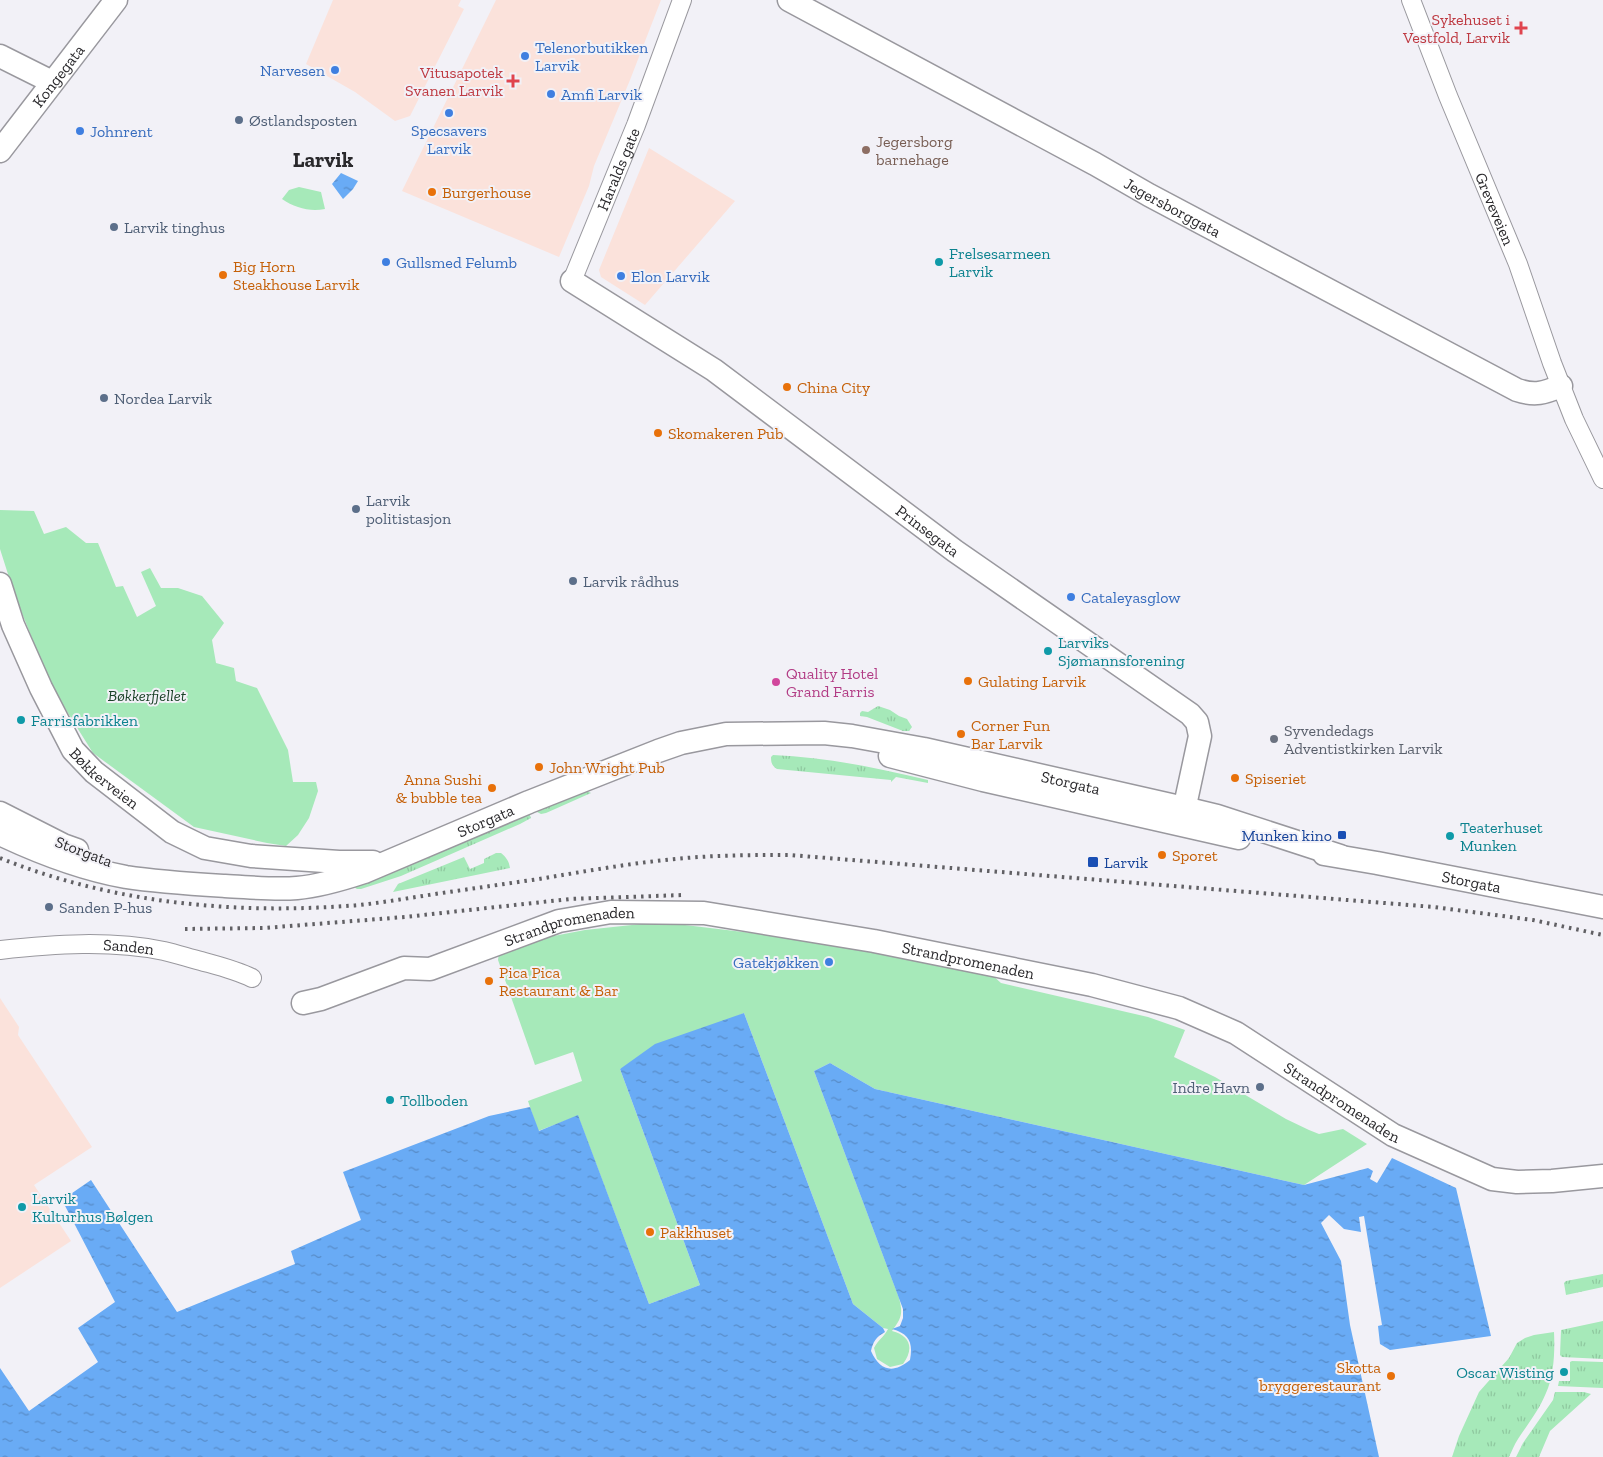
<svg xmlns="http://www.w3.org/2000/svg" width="1603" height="1457" font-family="'Zilla Slab',serif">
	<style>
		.commercial { fill: #fbe2db }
		.grass { fill: url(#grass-tufts) }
		.park { fill: #a6e9b9 }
		.water { fill: url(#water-ripples) }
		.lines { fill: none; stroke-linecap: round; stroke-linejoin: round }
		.minor-casing { stroke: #99989e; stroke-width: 20 }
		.major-casing { stroke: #99989e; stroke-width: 25 }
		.minor { stroke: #fff; stroke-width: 18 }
		.major { stroke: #fff; stroke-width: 22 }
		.rail { stroke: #616064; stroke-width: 4; stroke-dasharray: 2.5 5; stroke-linecap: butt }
		.health-dot { fill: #e0444e; stroke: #f2f1f7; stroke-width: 2 }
		.shop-dot { fill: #3f7fe0; stroke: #f2f1f7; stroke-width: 2 }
		.service-dot { fill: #5c6f8a; stroke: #f2f1f7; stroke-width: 2 }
		.education-dot { fill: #8d6e63; stroke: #f2f1f7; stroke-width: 2 }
		.food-dot { fill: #e8710a; stroke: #f2f1f7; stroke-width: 2 }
		.culture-dot { fill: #0f9aa8; stroke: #f2f1f7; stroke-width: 2 }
		.hotel-dot { fill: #d1479c; stroke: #f2f1f7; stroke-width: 2 }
		.worship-dot { fill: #6b7280; stroke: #f2f1f7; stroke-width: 2 }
		.transit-dot { fill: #1a4fb4; stroke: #f2f1f7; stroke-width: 2 }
		.labels { text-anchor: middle; stroke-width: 4; stroke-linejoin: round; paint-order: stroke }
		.health-label { font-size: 16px; fill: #be3a42; stroke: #f2f1f7; text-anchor: end }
		.shop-label { font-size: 16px; fill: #366cbe; stroke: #f2f1f7; text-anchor: start }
		.street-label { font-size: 16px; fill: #2a292c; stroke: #f2f1f7 }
		.service-label { font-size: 16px; fill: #4e5e75; stroke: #f2f1f7; text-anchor: start }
		.education-label { font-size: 16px; fill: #785e54; stroke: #f2f1f7; text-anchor: start }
		.food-label { font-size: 16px; fill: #c56008; stroke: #f2f1f7; text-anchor: start }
		.culture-label { font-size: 16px; fill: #0d838f; stroke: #f2f1f7; text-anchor: start }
		.hotel-label { font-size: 16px; fill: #b23c85; stroke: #f2f1f7; text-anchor: start }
		.park-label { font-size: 16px; font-style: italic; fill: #1b4228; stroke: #f2f1f7 }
		.worship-label { font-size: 16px; fill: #5b616d; stroke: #f2f1f7; text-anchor: start }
		.transit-label { font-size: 16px; fill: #164399; stroke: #f2f1f7; text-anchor: end }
		.district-label { font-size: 21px; font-weight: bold; fill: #2a292c; stroke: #f2f1f7 }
	</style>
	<defs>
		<pattern id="grass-tufts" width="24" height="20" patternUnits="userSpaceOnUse" patternTransform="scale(1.25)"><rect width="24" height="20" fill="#a6e9b9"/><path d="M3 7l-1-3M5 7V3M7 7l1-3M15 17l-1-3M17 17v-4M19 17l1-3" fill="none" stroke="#8fc89f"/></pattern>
		<pattern id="water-ripples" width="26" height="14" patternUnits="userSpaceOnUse" patternTransform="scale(1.25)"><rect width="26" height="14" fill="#69abf5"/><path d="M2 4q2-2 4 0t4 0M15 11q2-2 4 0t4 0" fill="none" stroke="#578bc7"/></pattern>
	</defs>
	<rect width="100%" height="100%" fill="#f2f1f7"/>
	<!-- commercial -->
	<path class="commercial" d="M333,0H461L458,6L464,9L410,116L395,121L355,92L306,64Z
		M496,0H661L630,80L594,166L589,186L559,257L402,191Z
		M649,148L735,201L645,305L601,277L599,270Z
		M0,998L19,1027L18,1035L92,1147L34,1185L71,1241L0,1288Z"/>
	<!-- grass -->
	<path class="grass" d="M878,706L890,710L899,716L907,719L912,727L909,731H903L867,717L860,716V713L862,711L868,712Z
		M773,755C826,757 877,768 928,780V783L896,777L891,782V780L777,769C772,766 771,763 771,757Z
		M585,790L591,793L546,813L541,814L537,812L536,810Z
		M529,813L531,818L520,824L401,876L361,889H357L354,887L355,886Z
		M496,853H501C506,857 509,861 510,868L393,892L398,884L464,857L470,869L484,863V859Z
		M1603,1274V1287L1566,1295L1564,1283L1566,1281Z
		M1603,1321V1359L1562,1357L1560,1355L1561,1330Z
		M1554,1332C1555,1351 1554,1376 1546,1393C1539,1410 1528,1424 1518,1439C1514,1445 1512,1451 1509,1457H1452L1459,1436L1479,1392L1509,1358L1517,1343L1525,1338L1534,1335Z
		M1572,1361L1603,1362V1388L1558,1386L1559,1381H1570V1362Z
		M1555,1392H1584L1591,1394L1550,1431L1539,1457H1516L1523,1443L1553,1400Z"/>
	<!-- park -->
	<path class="park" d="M299,187L321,192L325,209C310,212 295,208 282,199L289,190Z
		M0,510L34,511L44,534L66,527L86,543H98L116,587L123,586L137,617L156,606L141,572L150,568L161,588H178L202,596L224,623L212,640L216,663L234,668L236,681L257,688L288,750L293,782H316L318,791L309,818L298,835L286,846L267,843L194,827L93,753L51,686L14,593L0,549Z
		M660,922L826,942L991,974L1001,983L1148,1017L1185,1030L1174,1057L1215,1077L1286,1119L1309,1130L1319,1134L1343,1129L1367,1144L1304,1185L875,1089L830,1063L814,1071L899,1298C903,1313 902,1318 892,1331C911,1336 914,1349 903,1364L890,1367L877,1359L874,1348C878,1340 884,1337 888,1329L883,1328L853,1304L744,1013L620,1069L700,1285L649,1304L578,1116L538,1131L528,1101L582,1081L573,1052L535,1065L498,960L499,953L543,938L585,930Z"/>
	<!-- water -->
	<path class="water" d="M341,173L358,181L353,189L343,199L332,184Z
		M744,1013L853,1304L883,1328L885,1332C876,1337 873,1342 871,1351C880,1371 893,1374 910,1360C913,1343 910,1334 892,1329L900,1326L903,1318V1309L814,1071L830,1063L875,1089L1304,1185L1368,1168L1373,1171L1370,1179L1377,1183L1392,1158L1456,1188L1491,1336L1390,1350L1380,1344L1378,1326L1382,1325L1364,1216L1359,1217L1361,1232L1344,1229L1329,1215L1321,1223L1341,1261L1350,1325L1379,1457H0V1368L29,1411L98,1362L78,1328L115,1302L62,1200L91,1180L177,1312L295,1264L291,1251L361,1220L343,1172L489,1116L530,1107L539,1131L578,1115L649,1304L700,1285L620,1069L655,1044Z"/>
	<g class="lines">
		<!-- minor casing -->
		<g class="minor-casing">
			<g id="minor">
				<path id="s1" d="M1411,0L1448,96L1518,264L1552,363L1574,419L1603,479"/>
				<path id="s2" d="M572,281L636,125L682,0"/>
				<path id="s3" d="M0,950C54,944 111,940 164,951C177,954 189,958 201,961C219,966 236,970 252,978"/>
			</g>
		</g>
		<!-- major casing -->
		<g class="major-casing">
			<g id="major">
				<path id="s4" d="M789,0L1095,164L1149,195L1517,390C1535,396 1544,393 1561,386"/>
				<path d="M0,56L52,82"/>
				<path id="s5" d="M0,151L116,0"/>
				<path id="s6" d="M572,281L714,370L955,551L1190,714L1197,722L1200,736L1181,824"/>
				<path id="s7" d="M0,584L13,625L41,688L73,750L94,772L172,832L205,848L251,856L339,862H373"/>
				<path d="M890,756L983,780L1239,838"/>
				<path d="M0,813L63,845L77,850"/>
				<path id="s8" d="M0,834C40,853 82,869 126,877C158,882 192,884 225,886C248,887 273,890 297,888C320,886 343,879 364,872L529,802L658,751L681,743L726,734L824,733L852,736L924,749L1184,808L1217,816L1340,856"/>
				<path id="s9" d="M1324,854L1377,863L1603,907"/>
				<path id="s10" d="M303,1003L321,999L404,968L430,969L559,921L611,912L704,913L874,941L1092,985L1179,1008L1236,1033L1393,1135L1492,1179L1517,1182L1552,1181L1603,1176"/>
			</g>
		</g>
		<!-- minor -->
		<use href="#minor" class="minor"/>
		<!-- major -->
		<use href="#major" class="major"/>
		<!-- rail -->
		<path class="rail" d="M0,858C114,904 238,915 360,905C385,902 410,898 435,894C470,889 504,884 539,879C587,871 637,862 686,858C721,855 756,855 790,855L1434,907L1533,920L1603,935
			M185,929L264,928L405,917L570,899L683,895"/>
	</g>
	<!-- markers -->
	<g class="health-dot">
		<path d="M1518.5 20.5h5v5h5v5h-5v5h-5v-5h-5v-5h5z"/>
		<path d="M510.5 73.5h5v5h5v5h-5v5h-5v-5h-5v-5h5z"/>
	</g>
	<g class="shop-dot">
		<circle cx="525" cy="56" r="5"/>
		<circle cx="335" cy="70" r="5"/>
		<circle cx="551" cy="94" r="5"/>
		<circle cx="449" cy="113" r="5"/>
		<circle cx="80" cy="131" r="5"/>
		<circle cx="386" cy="262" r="5"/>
		<circle cx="621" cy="276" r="5"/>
		<circle cx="1071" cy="597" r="5"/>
		<circle cx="829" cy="962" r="5"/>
	</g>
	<g class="service-dot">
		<circle cx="239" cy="120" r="5"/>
		<circle cx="114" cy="227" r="5"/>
		<circle cx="104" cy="398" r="5"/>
		<circle cx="356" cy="509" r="5"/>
		<circle cx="573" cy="581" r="5"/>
		<circle cx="49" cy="907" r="5"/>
		<circle cx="1260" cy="1087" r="5"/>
	</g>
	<circle class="education-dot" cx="866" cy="150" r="5"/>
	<g class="food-dot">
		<circle cx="432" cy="192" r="5"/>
		<circle cx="223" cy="275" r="5"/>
		<circle cx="787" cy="387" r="5"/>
		<circle cx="658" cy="433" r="5"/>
		<circle cx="968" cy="681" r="5"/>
		<circle cx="961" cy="734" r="5"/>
		<circle cx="539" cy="767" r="5"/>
		<circle cx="1235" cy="778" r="5"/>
		<circle cx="492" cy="788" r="5"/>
		<circle cx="1162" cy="855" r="5"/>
		<circle cx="489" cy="981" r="5"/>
		<circle cx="650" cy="1232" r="5"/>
		<circle cx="1391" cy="1376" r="5"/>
	</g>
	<g class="culture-dot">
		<circle cx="939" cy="262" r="5"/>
		<circle cx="1048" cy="651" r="5"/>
		<circle cx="21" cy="720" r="5"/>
		<circle cx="1450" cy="836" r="5"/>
		<circle cx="390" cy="1100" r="5"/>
		<circle cx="22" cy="1207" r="5"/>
		<circle cx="1564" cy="1372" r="5"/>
	</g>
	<circle class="hotel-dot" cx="776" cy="682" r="5"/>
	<circle class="worship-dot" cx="1274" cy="739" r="5"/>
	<g class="transit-dot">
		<rect x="1337" y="830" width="10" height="10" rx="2.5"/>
		<rect x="1087" y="856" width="12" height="12" rx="2.5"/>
	</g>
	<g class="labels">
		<!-- health labels -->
		<g class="health-label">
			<text x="1510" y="25">Sykehuset i<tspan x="1510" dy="18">Vestfold, Larvik</tspan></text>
			<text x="503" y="78">Vitusapotek<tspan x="503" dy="18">Svanen Larvik</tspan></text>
		</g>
		<!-- shop labels -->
		<g class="shop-label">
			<text x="535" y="53">Telenorbutikken<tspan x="535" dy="18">Larvik</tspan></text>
			<text x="325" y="76" text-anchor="end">Narvesen</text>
			<text x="561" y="100">Amfi Larvik</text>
			<text x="449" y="136" text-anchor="middle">Specsavers<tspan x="449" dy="18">Larvik</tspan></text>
			<text x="90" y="137">Johnrent</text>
			<text x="396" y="268">Gullsmed Felumb</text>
			<text x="631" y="282">Elon Larvik</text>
			<text x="1081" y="603">Cataleyasglow</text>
			<text x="819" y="968" text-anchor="end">Gatekjøkken</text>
		</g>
		<!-- street labels -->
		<g class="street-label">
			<text dy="6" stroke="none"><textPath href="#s5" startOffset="95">Kongegata</textPath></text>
			<text dy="6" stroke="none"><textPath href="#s2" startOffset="121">Haralds gate</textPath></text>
			<text dy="6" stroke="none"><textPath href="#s4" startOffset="436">Jegersborggata</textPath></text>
			<text dy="6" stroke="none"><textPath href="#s1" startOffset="225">Greveveien</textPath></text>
			<text dy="6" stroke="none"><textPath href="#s6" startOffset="435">Prinsegata</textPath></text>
			<text dy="6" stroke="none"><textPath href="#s7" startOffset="224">Bøkkerveien</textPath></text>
			<text dy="6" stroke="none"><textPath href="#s8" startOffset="1112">Storgata</textPath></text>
			<text dy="6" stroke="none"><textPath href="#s8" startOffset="506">Storgata</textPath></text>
			<text transform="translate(84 851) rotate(21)" y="6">Storgata</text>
			<text dy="6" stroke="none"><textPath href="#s9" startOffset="150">Storgata</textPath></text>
			<text dy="6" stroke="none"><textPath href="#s10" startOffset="280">Strandpromenaden</textPath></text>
			<text dy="6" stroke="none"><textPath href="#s3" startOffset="129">Sanden</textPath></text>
			<text dy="6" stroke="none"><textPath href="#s10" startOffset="685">Strandpromenaden</textPath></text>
			<text dy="6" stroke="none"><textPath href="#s10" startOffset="1090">Strandpromenaden</textPath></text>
		</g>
		<!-- service labels -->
		<g class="service-label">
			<text x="249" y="126">Østlandsposten</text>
			<text x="124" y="233">Larvik tinghus</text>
			<text x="114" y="404">Nordea Larvik</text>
			<text x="366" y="506">Larvik<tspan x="366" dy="18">politistasjon</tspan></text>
			<text x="583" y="587">Larvik rådhus</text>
			<text x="59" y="913">Sanden P-hus</text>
			<text x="1250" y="1093" text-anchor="end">Indre Havn</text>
		</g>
		<!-- education labels -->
		<g class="education-label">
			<text x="876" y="147">Jegersborg<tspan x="876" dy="18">barnehage</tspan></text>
		</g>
		<!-- food labels -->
		<g class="food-label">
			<text x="442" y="198">Burgerhouse</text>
			<text x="233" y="272">Big Horn<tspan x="233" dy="18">Steakhouse Larvik</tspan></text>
			<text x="797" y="393">China City</text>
			<text x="668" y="439">Skomakeren Pub</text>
			<text x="978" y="687">Gulating Larvik</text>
			<text x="971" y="731">Corner Fun<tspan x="971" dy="18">Bar Larvik</tspan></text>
			<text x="549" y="773">John Wright Pub</text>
			<text x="1245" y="784">Spiseriet</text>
			<text x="482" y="785" text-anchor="end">Anna Sushi<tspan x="482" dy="18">&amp; bubble tea</tspan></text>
			<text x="1172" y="861">Sporet</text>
			<text x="499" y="978">Pica Pica<tspan x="499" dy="18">Restaurant &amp; Bar</tspan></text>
			<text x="660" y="1238">Pakkhuset</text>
			<text x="1381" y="1373" text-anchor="end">Skotta<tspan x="1381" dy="18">bryggerestaurant</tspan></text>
		</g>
		<!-- culture labels -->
		<g class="culture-label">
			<text x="949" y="259">Frelsesarmeen<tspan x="949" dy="18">Larvik</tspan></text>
			<text x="1058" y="648">Larviks<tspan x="1058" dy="18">Sjømannsforening</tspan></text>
			<text x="31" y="726">Farrisfabrikken</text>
			<text x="1460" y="833">Teaterhuset<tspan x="1460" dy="18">Munken</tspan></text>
			<text x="400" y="1106">Tollboden</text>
			<text x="32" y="1204">Larvik<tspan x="32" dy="18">Kulturhus Bølgen</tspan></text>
			<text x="1554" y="1378" text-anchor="end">Oscar Wisting</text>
		</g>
		<!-- hotel labels -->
		<g class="hotel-label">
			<text x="786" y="679">Quality Hotel<tspan x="786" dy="18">Grand Farris</tspan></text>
		</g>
		<!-- park labels -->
		<g class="park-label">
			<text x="147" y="701">Bøkkerfjellet</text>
		</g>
		<!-- worship labels -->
		<g class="worship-label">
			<text x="1284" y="736">Syvendedags<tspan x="1284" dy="18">Adventistkirken Larvik</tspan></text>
		</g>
		<!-- transit labels -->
		<g class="transit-label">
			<text x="1332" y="841">Munken kino</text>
			<text x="1104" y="868" text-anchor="start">Larvik</text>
		</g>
		<!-- district labels -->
		<g class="district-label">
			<text x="323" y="167">Larvik</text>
		</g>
	</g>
</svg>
